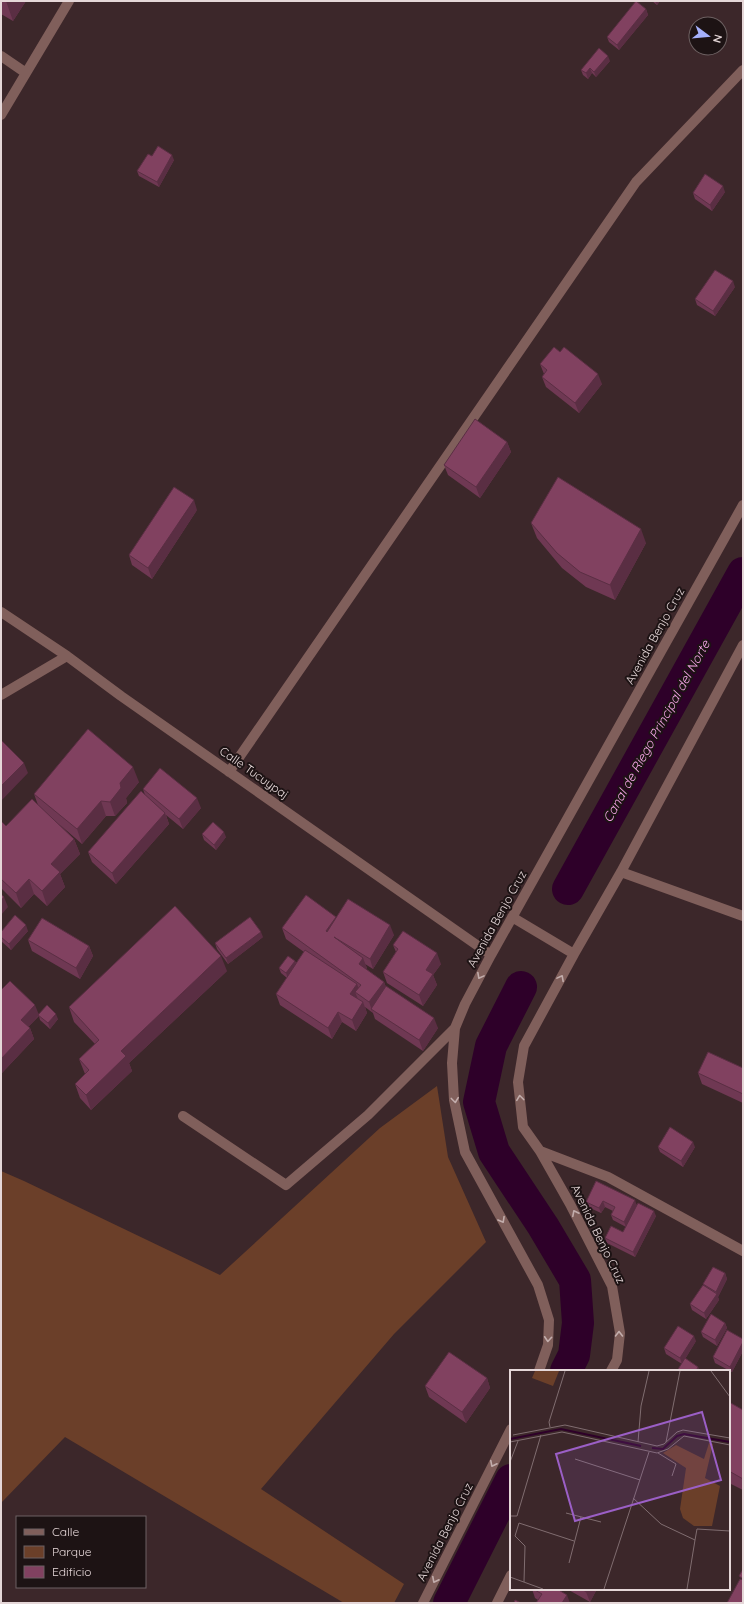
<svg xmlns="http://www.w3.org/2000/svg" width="744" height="1604" font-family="Quicksand,sans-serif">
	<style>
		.green { fill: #6b3f29 }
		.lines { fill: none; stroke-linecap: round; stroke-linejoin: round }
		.canal { stroke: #2e0029; stroke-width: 32 }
		.minor { stroke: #805f5b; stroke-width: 10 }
		.wall { fill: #6f3853 }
		.shaded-wall { fill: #5a2e43 }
		.building { fill: #814160; stroke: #5a2e43 }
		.oneway { stroke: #c2adac }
		.labels { text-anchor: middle; stroke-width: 4; stroke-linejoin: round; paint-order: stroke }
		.street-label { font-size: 12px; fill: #e5d7d8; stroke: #1d1314 }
		.water-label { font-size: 13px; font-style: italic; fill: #f7a6e9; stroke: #1d1314 }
		.inset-river { fill: none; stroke: #2e0029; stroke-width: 2 }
		.inset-road { fill: none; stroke: #806d70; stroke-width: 1 }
		.view { fill: #9b5fc6; fill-opacity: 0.15; stroke: #9b5fc6; stroke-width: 2 }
		.inset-edge { fill: none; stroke: #e5d7d8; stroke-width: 2 }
	</style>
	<rect width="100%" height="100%" fill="#3c272a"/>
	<!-- green -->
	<path class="green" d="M437,1086L448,1157L486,1242L394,1334L261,1489L404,1584L394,1603H344L65,1437L1,1503V1171L24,1181L220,1275L380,1128Z"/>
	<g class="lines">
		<!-- canal -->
		<path class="canal" d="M568,889L743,573
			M521,987L491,1046L479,1102L494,1152L543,1226L575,1280L578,1323L574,1355L566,1371
			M449,1603L511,1480"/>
		<!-- minor -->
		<path class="minor" d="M1,56L26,73
			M1,115L69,1
			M1,612L67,656L121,696L491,955
			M1,695L67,656
			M229,772L636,182L743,70
			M621,872L743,916
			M512,917L574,954
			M183,1116L286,1185L368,1115L455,1028
			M540,1151L608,1177L743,1251
			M539,1371L548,1345L549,1320L538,1285L465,1152L454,1100L452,1063L455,1028L465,1004L491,955L743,505
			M611,1371L617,1360L620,1333L612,1286L570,1204L540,1151L523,1127L518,1082L524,1046L574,954L621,872L743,645
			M423,1603L511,1429
			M497,1603L511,1575"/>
	</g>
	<!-- wall -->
	<path class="wall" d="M1,1H26L13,21L1,14Z
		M652,1H660L657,5Z
		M646,9L648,15L619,50L609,42L607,37Z
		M610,61L596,77L592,73L588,79L583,75L581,70Z
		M152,156L174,160L159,187L139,176L137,171Z
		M725,192L712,211L695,199L693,193Z
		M735,287L715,316L697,305L695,299Z
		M540,364L602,384L579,413L546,387L542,377L544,374Z
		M507,442L511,452L480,498L448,475L444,465Z
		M197,510L152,579L132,565L129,555Z
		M531,523L646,543L615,600L586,587L562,568L537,538Z
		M139,782L126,798L127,803L115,816H106L82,844L59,824L74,839L80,854L60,874L65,887L47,906L34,894L21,908L1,888V823L6,826L38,805L34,794Z
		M143,789L201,808L183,829L166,815L169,824L116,884L92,862L88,852L145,795Z
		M202,834L226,837L216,850L204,840Z
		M336,917V918L394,935L373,969L365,964L367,968L366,969L384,982L386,987L438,1028L423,1051L375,1019L373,1013L365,1007L367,1013L356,1031L342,1022L332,1039L280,1005L276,994L287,978L281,973L279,968L295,961L296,963L304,952L286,939L282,928Z
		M28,931L11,950L1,941V932Z
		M263,937L228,964L217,949L215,943Z
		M28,940L89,946L93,956L80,979L32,951Z
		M393,945L441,964L433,975L437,985L423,1006L387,983L383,972L396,952Z
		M227,971L129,1063L132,1071L91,1110L80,1098L75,1084L85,1074L79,1059L95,1044L74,1022L69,1007Z
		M1,990L39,1014L58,1019L50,1029L40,1020L39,1016L28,1027L30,1028L34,1039L1,1074Z
		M743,1068V1103L702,1084L698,1073Z
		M658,1147H695L683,1167L660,1152Z
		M596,1181L656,1216L635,1257L607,1243L605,1238L623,1232L626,1227L613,1220L611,1215L613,1211L605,1207L601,1213L588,1207L586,1202Z
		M725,1273L727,1279L718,1297L719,1300L706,1319L692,1310L690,1304L704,1286L703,1284Z
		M725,1323L727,1328L717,1346L703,1337L701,1332Z
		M743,1339V1351L732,1372L715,1363L713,1357Z
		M696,1341L682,1364L666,1354L664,1348Z
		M487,1378L490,1388L466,1423L429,1397L425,1386Z
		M729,1402L743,1410V1490L729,1483Z
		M532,1589H557L538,1600L535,1598Z
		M567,1589H597L590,1602Z"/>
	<!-- shaded-wall -->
	<path class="shaded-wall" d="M6,1H26L13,21Z
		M655,1H660L657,5Z
		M646,9L648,15L619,50L617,45Z
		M608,56L610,61L596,77L594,72Z
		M590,68L592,73L588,79L586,73Z
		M172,155L174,160L159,187L157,182Z
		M723,186L725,192L712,211L710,205Z
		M733,281L735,287L715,316L713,311Z
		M598,374L602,384L579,413L575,403Z
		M507,442L511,452L480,498L476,487Z
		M194,500L197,510L152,579L148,568Z
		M641,529L646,543L615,600L610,585Z
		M24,763L28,773L1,801V786Z
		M133,767L139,782L126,798L127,803L115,816L110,802L120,783Z
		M197,798L201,808L183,829L179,819Z
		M101,801L106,816L82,844L77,829Z
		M165,813L169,824L116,884L112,873Z
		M224,832L226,837L216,850L214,845Z
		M74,839L80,854L60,874L65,887L47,906L42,891L51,864Z
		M29,879L34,894L21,908L16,893Z
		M4,897L8,907L1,915V901Z
		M336,917L340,928L330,942L326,931Z
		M26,925L28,931L11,950L9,944Z
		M390,925L394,935L373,969L370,959Z
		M261,932L263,937L228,964L226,958Z
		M89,946L93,956L80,979L76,968Z
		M437,953L441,964L433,975L437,985L423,1006L419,995L426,970Z
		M221,956L227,971L129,1063L132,1071L91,1110L86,1095L121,1051Z
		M363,958L367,968L362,974L359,964Z
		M295,961L297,967L288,979L286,973Z
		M384,982L388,993L371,1009L373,1013L369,1002Z
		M357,984L361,994L355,992L358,999L350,994Z
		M363,1002L367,1013L356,1031L352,1020Z
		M35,1005L39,1015L25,1031L21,1020Z
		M338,1012L342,1022L332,1039L328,1028Z
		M56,1014L58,1019L50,1029L48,1023Z
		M434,1018L438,1028L423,1051L419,1040Z
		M30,1028L34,1039L1,1074V1059Z
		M693,1142L695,1147L683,1167L681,1161Z
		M635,1200L637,1206L626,1227L624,1222Z
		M603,1201L605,1207L601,1213L599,1208Z
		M654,1211L656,1216L635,1257L633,1252Z
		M725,1273L727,1279L718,1297L716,1292Z
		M717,1294L719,1300L706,1319L704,1313Z
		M725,1323L727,1328L717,1346L715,1340Z
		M694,1336L696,1341L682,1364L680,1358Z
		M743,1342V1351L732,1372L730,1367Z
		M698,1367L700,1371H696Z
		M487,1378L490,1388L466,1423L462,1412Z
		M587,1589H597L590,1602L586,1592Z
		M567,1595L570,1603H562Z"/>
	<!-- building -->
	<path class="building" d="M636,1L646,9L617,45L607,37Z
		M599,48L608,56L594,72L590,68L586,73L581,70Z
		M158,146L172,155L157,182L137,171L148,154L152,156Z
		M705,174L723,186L710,205L693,193Z
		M715,270L733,281L713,311L695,299Z
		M554,347L560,352L564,347L598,374L575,403L542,377L547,370L540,364Z
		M475,419L507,442L476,487L444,465Z
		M558,477L641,529L610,585L580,572L557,553L531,523Z
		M174,487L194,500L148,568L129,555Z
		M88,729L133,767L120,783L121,788L110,802L101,801L77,829L34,794Z
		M1,740L24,763L1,786Z
		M160,768L197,798L179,819L143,789Z
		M141,791L165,813L112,873L88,852Z
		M32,799L74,839L51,864L60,872L42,891L29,879L16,893L1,879V823L2,822L6,826Z
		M213,822L224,832L214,845L202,834Z
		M1,894L4,897L1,901Z
		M306,895L336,917L326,931L327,932L348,899L390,925L370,959L334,937L363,958L359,964L384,982L369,1002L355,992L361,985L282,928Z
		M175,906L221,956L121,1051L126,1056L86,1095L75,1084L89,1070L79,1059L99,1040L69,1007Z
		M15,915L26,925L9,944L1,937V932Z
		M250,917L261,932L226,958L215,943Z
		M42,918L89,946L76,968L28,940Z
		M403,931L437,953L426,970L433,974L419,995L383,972L398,949L393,945Z
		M305,950L357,984L350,994L363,1002L352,1020L338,1012L328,1028L276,994Z
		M288,956L295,961L286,973L279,968Z
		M10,981L35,1005L21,1020L30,1028L1,1059V990Z
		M386,986L434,1018L419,1040L371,1009Z
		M47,1005L56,1014L48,1023L38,1015Z
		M708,1052L743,1068V1094L698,1073Z
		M670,1127L693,1142L681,1161L658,1147Z
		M596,1181L635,1200L624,1222L611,1215L615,1207L603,1201L599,1208L586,1202Z
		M638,1203L654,1211L633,1252L605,1238L611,1226L623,1232Z
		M713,1267L725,1273L716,1292L703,1284Z
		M703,1285L717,1294L704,1313L690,1304Z
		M711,1314L725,1323L715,1340L701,1332Z
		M678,1326L694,1336L680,1358L664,1348Z
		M727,1330L743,1339V1342L730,1367L713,1357Z
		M449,1352L487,1378L462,1412L425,1386Z
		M685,1358L698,1367L696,1371H677Z
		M729,1402L743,1410V1479L729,1471Z
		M743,1569V1579L739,1576Z
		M740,1579L743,1580V1603H727Z
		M533,1589H557L567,1595L562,1603H536L542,1594Z
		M582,1589H587L586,1592Z
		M515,1600L521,1603H514Z"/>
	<!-- one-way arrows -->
	<defs><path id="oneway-chevron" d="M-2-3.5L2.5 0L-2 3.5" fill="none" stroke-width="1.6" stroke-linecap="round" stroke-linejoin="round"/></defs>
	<g class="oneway">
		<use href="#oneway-chevron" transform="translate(480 976) rotate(118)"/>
		<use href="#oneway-chevron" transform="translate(561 978) rotate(-62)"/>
		<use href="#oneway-chevron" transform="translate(520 1098) rotate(-97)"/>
		<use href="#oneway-chevron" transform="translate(455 1100) rotate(83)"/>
		<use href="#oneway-chevron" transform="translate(575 1213) rotate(-117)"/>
		<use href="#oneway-chevron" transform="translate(502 1220) rotate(61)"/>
		<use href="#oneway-chevron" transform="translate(619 1334) rotate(-90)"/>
		<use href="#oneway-chevron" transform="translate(548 1339) rotate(94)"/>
		<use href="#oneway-chevron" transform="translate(493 1464) rotate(117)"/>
		<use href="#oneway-chevron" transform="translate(435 1580) rotate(117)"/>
	</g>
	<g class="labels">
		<!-- street labels -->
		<g class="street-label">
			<text transform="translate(655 636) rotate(-61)" y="4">Avenida Benjo Cruz</text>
			<text transform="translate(254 773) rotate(35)" y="4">Calle Tucuypaj</text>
			<text transform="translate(497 919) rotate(-61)" y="4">Avenida Benjo Cruz</text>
			<text transform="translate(598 1234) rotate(64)" y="4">Avenida Benjo Cruz</text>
			<text transform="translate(445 1532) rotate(-63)" y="4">Avenida Benjo Cruz</text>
		</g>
		<!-- water labels -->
		<g class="water-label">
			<text transform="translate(656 731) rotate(-61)" y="5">Canal de Riego Principal del Norte</text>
		</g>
	</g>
	<!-- overview -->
	<g transform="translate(510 1370)">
		<rect width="220" height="220" fill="#3c272a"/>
		<path d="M25,1H49L43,16L22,8ZM199,73L203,74L195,108L210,116L202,156H184L173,148L170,139L176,98L153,83L166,75L194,89Z" fill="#6b3f29"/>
		<path class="inset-river" d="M0,69L51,59L131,76M142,78L153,79L167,66L174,64L220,72"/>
		<path class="inset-road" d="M201,1L220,27M40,57L39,52L55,1M3,65L55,55L147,76L154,74L167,62L173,60L220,68M0,72L52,62L147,83L158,79L174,66L220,75M128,72L131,36L139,1M156,72L170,1M148,83L166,94L162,106M65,89L130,110M0,92L8,71M123,128L151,154L185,170L187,159L220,161M56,143L91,152M0,146H7L31,65M59,193L71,147M0,207L33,219M14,212L15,176L5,166L9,153L64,171M94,219L139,82M177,219L185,170"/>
		<path class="view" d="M192,42L211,110L65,151L46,84Z"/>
		<rect width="220" height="220" class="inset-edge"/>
	</g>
	<!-- border -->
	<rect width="744" height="1604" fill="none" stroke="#e5d7d8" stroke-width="4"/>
	<!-- legend -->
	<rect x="16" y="1516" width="130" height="72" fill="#1d1314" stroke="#6d6162"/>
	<rect x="24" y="1529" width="20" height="6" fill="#805f5b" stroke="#6d6162"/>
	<text x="52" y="1536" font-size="12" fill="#e5d7d8">Calle</text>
	<rect x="24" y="1546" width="20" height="12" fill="#6b3f29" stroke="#6d6162"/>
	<text x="52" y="1556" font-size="12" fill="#e5d7d8">Parque</text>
	<rect x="24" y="1566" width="20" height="12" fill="#814160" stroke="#6d6162"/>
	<text x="52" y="1576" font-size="12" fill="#e5d7d8">Edificio</text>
	<!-- north arrow -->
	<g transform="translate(708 36) rotate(106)"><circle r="19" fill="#1d1314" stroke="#6d6162"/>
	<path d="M0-3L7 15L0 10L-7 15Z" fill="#a6b1fc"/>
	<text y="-6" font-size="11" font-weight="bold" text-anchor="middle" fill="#e5d7d8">N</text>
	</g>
</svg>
